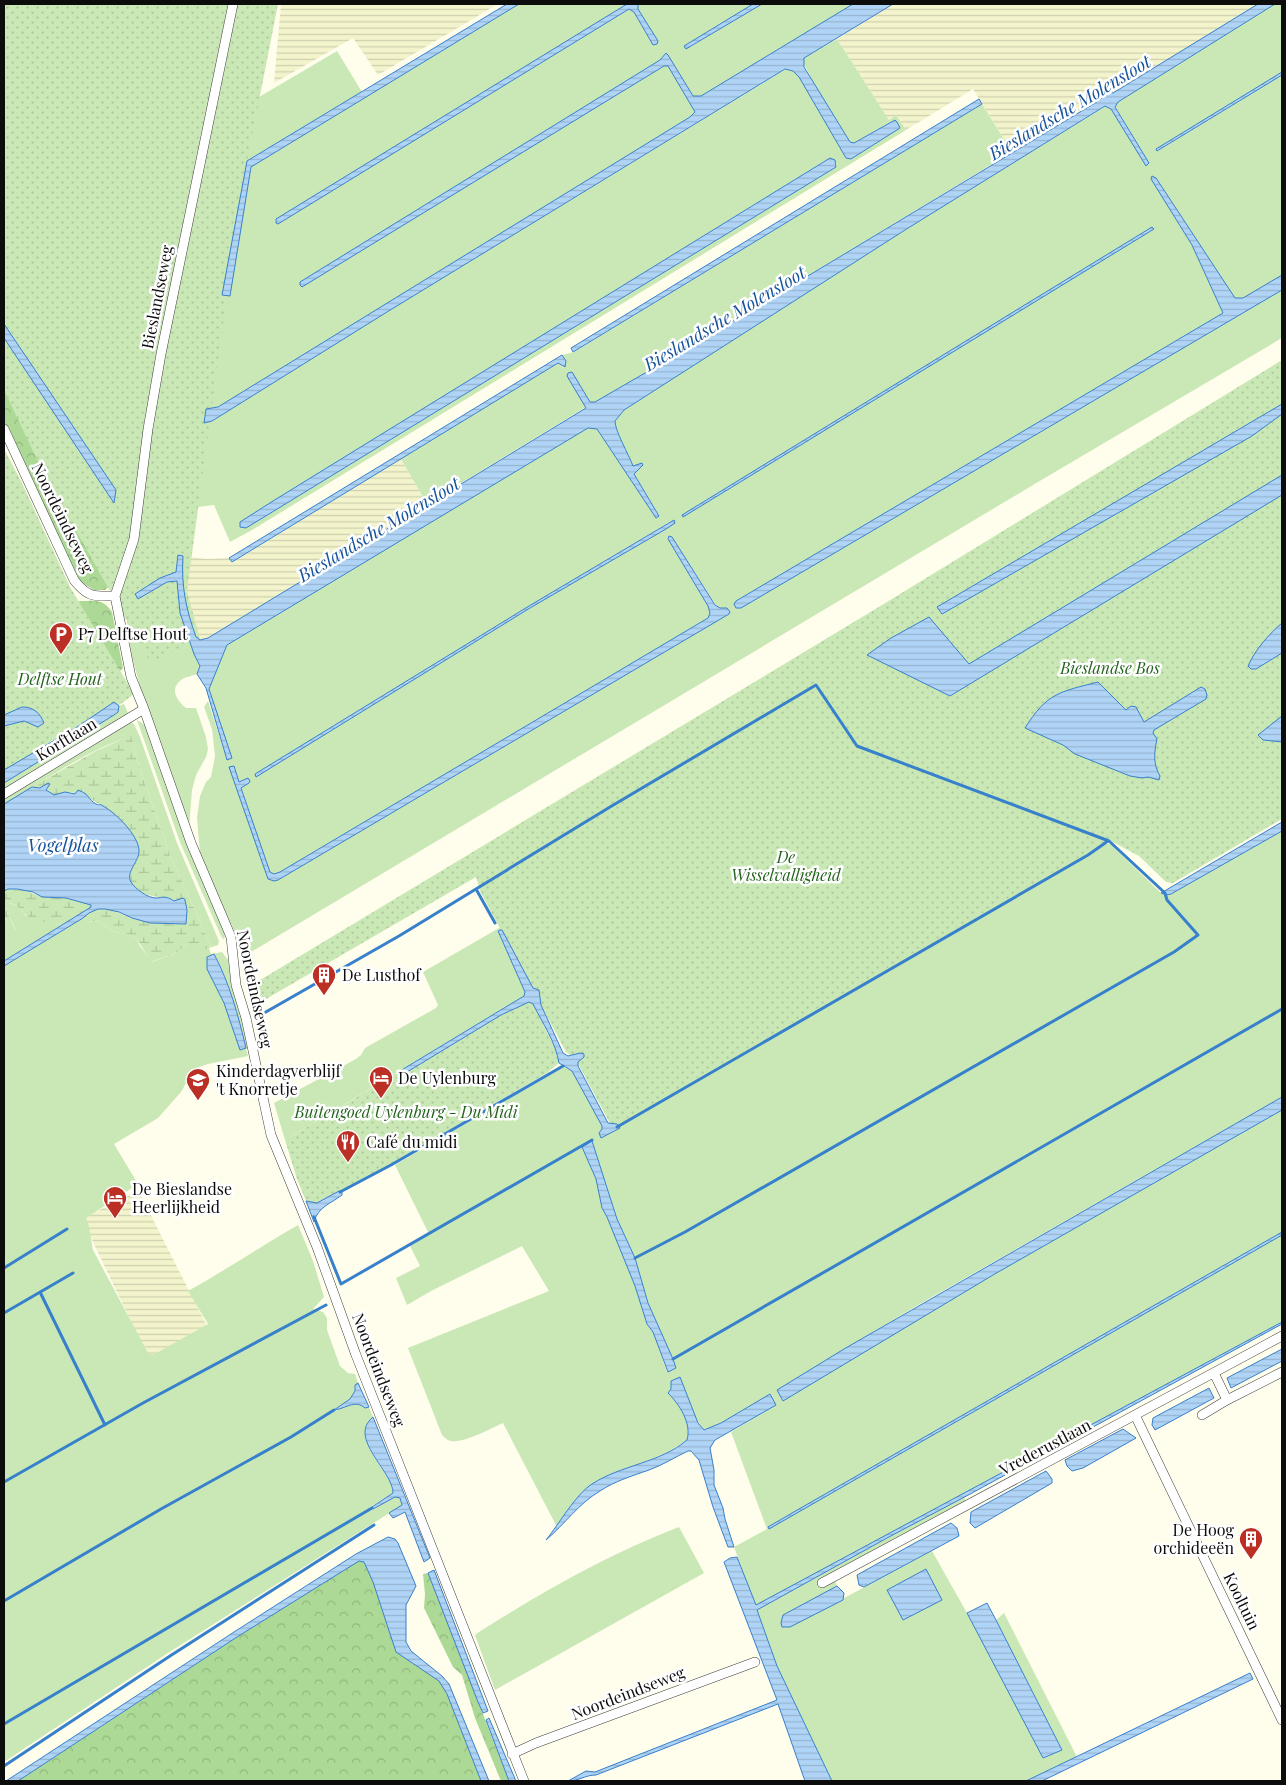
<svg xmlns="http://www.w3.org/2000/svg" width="1286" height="1785" font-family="'Playfair Display',serif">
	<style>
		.farmland { fill: url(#farmland-rules) }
		.grass { fill: #cae8b5; fill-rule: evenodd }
		.forest { fill: url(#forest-crowns) }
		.wetland { fill: url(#wetland-marsh) }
		.park { fill: url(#park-dots) }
		.water { fill: url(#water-rules); stroke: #3780cc }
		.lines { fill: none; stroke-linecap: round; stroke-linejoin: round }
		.stream { stroke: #3780cc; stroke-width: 3 }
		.street-casing { stroke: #3f3f3f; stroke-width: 10 }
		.street { stroke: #fff; stroke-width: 9 }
		.labels { text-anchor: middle; stroke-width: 5; stroke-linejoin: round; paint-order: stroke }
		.street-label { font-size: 16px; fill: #0c0c0c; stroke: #fff }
		.poi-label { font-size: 16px; fill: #0c0c0c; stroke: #fff; text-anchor: start }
		.park-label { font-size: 16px; font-style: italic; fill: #24631d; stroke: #fff }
		.water-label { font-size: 18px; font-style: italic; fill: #16539c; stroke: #fff }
	</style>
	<defs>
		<pattern id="farmland-rules" width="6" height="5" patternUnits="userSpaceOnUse" patternTransform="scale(1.25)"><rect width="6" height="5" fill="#f3f4cc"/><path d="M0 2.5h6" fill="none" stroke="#cfd0ae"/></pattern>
		<pattern id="forest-crowns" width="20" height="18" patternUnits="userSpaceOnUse" patternTransform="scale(1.25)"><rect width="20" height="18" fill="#acd995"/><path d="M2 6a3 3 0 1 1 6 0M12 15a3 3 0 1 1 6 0" fill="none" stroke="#93b97f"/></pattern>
		<pattern id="wetland-marsh" width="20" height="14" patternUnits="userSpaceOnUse" patternTransform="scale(1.25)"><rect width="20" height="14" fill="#cae8b5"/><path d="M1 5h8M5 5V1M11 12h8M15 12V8" fill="none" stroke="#acc69a"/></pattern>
		<pattern id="park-dots" width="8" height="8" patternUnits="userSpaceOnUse" patternTransform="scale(1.25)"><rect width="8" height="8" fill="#cae8b5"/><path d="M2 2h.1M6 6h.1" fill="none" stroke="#acc69a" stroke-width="1.8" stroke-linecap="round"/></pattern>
		<pattern id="water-rules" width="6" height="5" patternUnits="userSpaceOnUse" patternTransform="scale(1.25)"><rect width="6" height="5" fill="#b0d4f6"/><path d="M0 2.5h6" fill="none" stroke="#96b5d2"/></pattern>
	</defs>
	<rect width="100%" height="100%" fill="#fffdeb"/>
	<!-- farmland -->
	<path class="farmland" d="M281,4H498L378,75L353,38L274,83Z
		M893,4H1263L1012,152L973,89L906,130L896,115L889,120L837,39Z
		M401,459L427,504L208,638L200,640L196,637L187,613L183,556L207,559L229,558L233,562Z
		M138,1190L209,1330L150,1361L82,1219Z"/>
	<!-- grass -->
	<path class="grass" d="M519,4H627L275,221L278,224L629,9L634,12L650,41L647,25L638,9V4H753L684,46L687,49L762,4H853L701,96H693L666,53L660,60L302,287L664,65L668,66L695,112L690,117L218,407L211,409L212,421L387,312L786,69L793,71L799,77L846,158L851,159L900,128L894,120L854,143H850L815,86L803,62L804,58L837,39L889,120L896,115L906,130L252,530L230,542L214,505L190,508L141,505L259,97L337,51L362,92L247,161L230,295L251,167ZM826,160L837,164L836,167L246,528L240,522Z
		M1275,4H1282V72L1157,149L1158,151L1282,75V275L1243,299H1235L1156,178L1152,176L1151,179L1192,245L1223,313L736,601L734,604L741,608L1282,290V338L1038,482L251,952L239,941L208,874L200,853L197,818L200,796L206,782L211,777L215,756L212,729L204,707L208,701L227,760L231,758L209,689L227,645L588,428L597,429L656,518L659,515L634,474L643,465L642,463L633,467C629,455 615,431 615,421L624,410L905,230L1106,106L1111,109L1146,165L1149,163L1115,106L1118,102ZM1152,228L683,517H682V515ZM673,520L666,529L530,608L256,777L255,774L529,606ZM671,536L716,605L720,608H724L729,614L278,880L274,881L268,879L230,767L234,766L239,782L249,783L241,787L270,873L274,874L280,872L708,618L710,613V610L668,539V537Z
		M982,104L1012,152L695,344L595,402H590L572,372L586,407L427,504L401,459L558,363L564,368L566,361L562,355L574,352Z
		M174,580L194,654L200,666L197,674C192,676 185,677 181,680C169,689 177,701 186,708H196L206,737L208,749L206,757L196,775L192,790L189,828L141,690L131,653L124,600Z
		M124,704L128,713L125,717L4,789V783L114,715L118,712L119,706Z
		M137,720L145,725L149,733C168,789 185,843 210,897C214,907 228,929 224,940L221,936L180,842Z
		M130,721L134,724L140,737L177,843L219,941L218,945L209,948L211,954L222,952L228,960L231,979L241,1013L248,1049H246L248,1056L208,1064L194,1069L181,1092L158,1118L114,1144L138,1184L86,1218C90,1225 91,1241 93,1250L148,1353L153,1355L208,1324L188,1291C226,1270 261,1246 298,1225L313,1261L324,1297L313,1309L323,1312L327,1318V1330L340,1366L348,1373L355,1374L358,1383L355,1386C356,1398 344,1403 335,1409L336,1411C346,1406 356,1399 365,1408L369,1407L373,1417L368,1421C367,1426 366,1432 366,1437C367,1455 393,1477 393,1493L372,1506L373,1509L395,1497L400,1498L402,1505L168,1653L4,1762V966L83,918L89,922L98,920L112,931L129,935L137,939L140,946L152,962L176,953L189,943H195L204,949L211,946L170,855L137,760L131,736C104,745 78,759 54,774C37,784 22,795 4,804V798ZM214,954C231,983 238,1016 245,1048L240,1049L225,1003L207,965V957Z
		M1282,831V1097L913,1308L777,1390L783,1401L993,1275L1282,1110V1322L756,1606L734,1547L767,1529L731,1432L776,1405L770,1395L721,1423L704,1430L671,1383V1389L668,1393C680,1404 692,1423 687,1440L668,1452L591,1485L557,1527L503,1423C491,1428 460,1446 448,1440C446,1439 444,1437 442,1435L408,1348L549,1291L522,1246L431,1291L407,1305L396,1278L420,1266L410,1246L429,1234L395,1165L564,1067L572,1071L611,1130L619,1122L1096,844H1110L1161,893L1166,895L1171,894ZM582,1147L606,1183L617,1219L635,1258L648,1303L676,1368L667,1372L653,1332L647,1324L635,1286L607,1217L602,1208L596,1179Z
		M9,903L18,906L26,916L62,925L4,961V914L8,923L16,930L7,912V904Z
		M512,923L519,936L500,930L498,931L525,992L524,996L285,1140L274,1103L356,1059L361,1055L365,1048L436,1008L438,1005L423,972L499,928Z
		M964,1497L966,1502L819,1582L820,1587L835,1581L837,1586L783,1615L782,1627H790L932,1551L967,1613L1043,1758L1062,1750L996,1620L1004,1613L1077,1757L1026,1781H832L777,1666L757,1610L887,1538Z
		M679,1527L704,1573L495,1690L475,1635L479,1632C542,1592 609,1554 679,1527Z"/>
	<!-- forest -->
	<path class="forest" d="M4,356L111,584L105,590H94L79,581L4,422Z
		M80,601C95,601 103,598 112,612L123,668L117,674L74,603Z
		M359,1560L364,1562L373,1582L396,1652L439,1681L447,1694L481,1781H18L237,1637Z
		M428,1573L509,1781H501L475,1718L462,1675L453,1667L424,1608L425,1594L423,1574Z"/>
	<!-- wetland -->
	<path class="wetland" d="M131,735L137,760L170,855L211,946L204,950L195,943H189L176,953L151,962L137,939L129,935L112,931L98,920L89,922L83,918C97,902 115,911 130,918C136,920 144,921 150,922C161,925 174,924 185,924L187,910L183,898C180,899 178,900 176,901C171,901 166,897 161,897C151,897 132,891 129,879C127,869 139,861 139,851C138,826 91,794 69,792C63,792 59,795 54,795L46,790L50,784L40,788L32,787L94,752Z
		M8,889L24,890L42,897L66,898L91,905V908L62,925C52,922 40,923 31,918C21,914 22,905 9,903L7,905V912L16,931L15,932H12L4,914V891Z"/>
	<!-- park -->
	<path class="park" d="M4,4H278L240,197L187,591L200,639L150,662L43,472L4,390Z
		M1282,360V819L1173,883L1166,882L1139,856L1109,840L612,1127L575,1058L566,1052L480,891L476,877L254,1006L252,985L887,602Z
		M4,449L21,481L70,587L134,694L86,730L4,779Z
		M529,1002L533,1003L558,1055L559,1063L547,1073L393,1163L317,1203L306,1201L297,1179L285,1140L400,1071L407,1072L501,1015Z"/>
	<!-- water -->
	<path class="water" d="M507,4H519L251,167L230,296L222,295L247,161Z
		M627,4H638V9L658,41L657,44L653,45L634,12L629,9L278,224L276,223V219Z
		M753,4H762L686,49L684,46Z
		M853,4H893L804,58V67L850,142L854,143L895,120L897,122L900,128L851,159L846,158L799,77L793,71L785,69L387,312L212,421L204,423L206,409L218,407L690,117L695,112L668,66H664L302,287L300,285V282L660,60L666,53L668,55L693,96H701Z
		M1258,4H1275L1118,102L1115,107L1149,163L1146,166L1111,109L1105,106L905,230L624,410L615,421C615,431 629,455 633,466L642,463L643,465L634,474L659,516L656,518L597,429L588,428L227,645L209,689L232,758L227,760L206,688L197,674L200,666L194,654L180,613L177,581L167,582L138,599L135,594L160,578L176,572L178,555L183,556C181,586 186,609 196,637L200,640L208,638L586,408L567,376L568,373L572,372L590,402H595L695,344L1100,100L1106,91L1113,93Z
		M1282,72V75L1157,151L1156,149Z
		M979,99L982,104L573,352L571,348Z
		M830,158L835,160L836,167L269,514L246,528L240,527V522L273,501Z
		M1152,176L1156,178L1235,298H1243L1282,275V290L741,608H736L734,604L736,601L1223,313L1192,245L1151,179Z
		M1152,227L1154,229L683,517L682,515Z
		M4,324L116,490L114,503L4,338Z
		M562,355L566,361L565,367L558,363L232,562L229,558Z
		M1282,404V414L1252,436L942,614L937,607Z
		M1282,475V495L950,696L867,655L891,638L929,617L969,664Z
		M674,520L675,523L666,529L530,608L256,777L255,774L529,606Z
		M669,536L672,537L715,605L720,608H727L730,612L729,614L278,880L274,881L268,879L229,767L234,766L239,782L248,778L250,781L249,783L241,788L270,872L274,874L280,872L708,618L710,613L708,606L668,539Z
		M1282,623V653L1256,669H1251L1248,666C1255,650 1269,634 1282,623Z
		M1098,682L1126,710L1131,706L1136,707L1144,722L1201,687L1205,689L1207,695L1206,699L1154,730L1153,733L1157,739C1154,753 1153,764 1160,776L1159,780L1148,777L1142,778L1130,776L1075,754L1063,745L1025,728C1047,693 1059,692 1098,682Z
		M114,702L119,706L118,712L114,715L4,783V770L77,727Z
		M22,707C34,707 40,713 44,723L38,727L24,721L4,726V715Z
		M1282,716V742L1263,740L1258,735Z
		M48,783L50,784L46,790L54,795L65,792L75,794L78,790C91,795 87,799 96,804C101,806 99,803 103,806C116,813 138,835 139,850C140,861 125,872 131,882C135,889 148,898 156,898C160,898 164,896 168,898C170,898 172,900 174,901L183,898L185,900L187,910L186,924L150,923L132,918L119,912L105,909H98L89,913L83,918L4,966V961L91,907V905L66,898L42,897L33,892L17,889H8L4,891V804L32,787L40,788Z
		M1282,822V831L1171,894L1166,895L1161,893Z
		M500,930H502L533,988L539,990L541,1005L563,1053L568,1056L580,1053L584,1054V1057L578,1062V1066L608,1123L617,1124L620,1128L601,1138L599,1133L602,1129V1126L572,1071L559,1063C556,1043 542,1022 533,1004L529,1002L501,1015L407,1072L400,1071L524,996L525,992L498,931Z
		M214,954C230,984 238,1015 246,1048L240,1050L224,1003L207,969V957Z
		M1282,1097V1110L993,1275L783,1401L777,1390L844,1349Z
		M592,1141L617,1219L635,1258L648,1303L673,1359L676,1368L668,1372L653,1332L647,1324L635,1286L607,1217L602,1208L596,1179L582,1147Z
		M339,1191H342V1195C330,1204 318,1207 314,1222L306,1201L317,1203Z
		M1282,1232V1235L769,1529L768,1527L799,1509Z
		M1282,1322V1324L972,1493L887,1538L757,1610L777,1666L832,1781H805L778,1704L596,1775C585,1775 579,1781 568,1781L586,1771L595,1772L777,1700L724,1562L730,1558L737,1557L756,1605Z
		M1282,1349V1361L1231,1388L1227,1378Z
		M680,1377L698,1423L704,1430L721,1423L770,1394L776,1405L715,1440L710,1448L714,1470V1485L723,1508L725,1519L734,1547H728L713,1507L699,1460L691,1451H688C675,1457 663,1465 649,1470C632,1476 615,1481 600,1491C578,1504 565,1524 546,1540C559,1524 576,1494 592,1484C621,1465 660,1463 687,1440C692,1423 679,1404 668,1393L671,1389V1381Z
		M358,1383L369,1407L365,1408C355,1399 345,1409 334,1410L350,1399L355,1391V1385Z
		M1209,1388L1214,1398L1155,1430L1152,1425L1153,1418Z
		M373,1417L430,1558L424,1562L405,1512L393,1518L389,1513L402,1505L400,1498L395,1497L373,1509L372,1507L393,1493C393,1471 347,1438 373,1417Z
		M1123,1429L1136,1438L1083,1468L1072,1471L1067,1466L1065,1460Z
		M1046,1471L1052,1479V1483L975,1528L970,1523L971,1512Z
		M951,1523L957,1528L959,1536L864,1587L859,1585L857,1575Z
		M388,1537L395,1539L398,1543L416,1586L406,1605V1642L411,1651L442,1676L449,1684L489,1781H481L447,1694L439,1681L396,1652L373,1582L364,1562L359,1561L237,1637L18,1781H6L234,1632L356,1554Z
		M926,1569L942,1600L903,1620L887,1590Z
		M434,1570L488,1711L483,1713L478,1702L428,1573Z
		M837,1586L844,1593L843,1600L790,1627H782L781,1623L783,1615Z
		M987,1603L996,1620L1062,1750L1043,1758L967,1613Z
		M1250,1673L1253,1679L1042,1781H1026Z
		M489,1718L516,1781H509L486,1720Z"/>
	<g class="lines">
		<!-- stream -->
		<path class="stream" d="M476,889L495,923
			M257,1017L399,936L610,807L816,685L857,746L1109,841L1165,893L1167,900L1198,935L1174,952L685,1232L635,1258
			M617,1127L1088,855L1108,841
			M340,1192L391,1165L563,1066
			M314,1217L341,1284L592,1140
			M4,1268L67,1229
			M40,1292L105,1425
			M4,1313L73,1273
			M673,1359L1282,1009
			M4,1482L143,1403L326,1305
			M4,1601L161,1509L291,1437L334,1410
			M4,1724L372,1508
			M4,1766L170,1656L374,1525"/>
		<!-- street casing -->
		<g class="street-casing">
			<path id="street" d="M233,4L161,354L148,429L134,539L115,596L131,677L144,709L191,843L231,937L236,985L246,1018L271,1135L317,1247L356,1355L524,1781
				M4,429L74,580C88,598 94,596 115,596
				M4,794L144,709
				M1214,1373L1227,1400
				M1135,1415L1282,1720
				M1202,1415L1227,1400L1282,1372
				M822,1583L1282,1336
				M512,1754L536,1743L755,1662"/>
		</g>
		<!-- street -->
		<use href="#street" class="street"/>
	</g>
	<!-- icons -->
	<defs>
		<g id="parking-pin" transform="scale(1.25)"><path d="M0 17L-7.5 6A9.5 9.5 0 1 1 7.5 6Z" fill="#bb2f25" stroke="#fff"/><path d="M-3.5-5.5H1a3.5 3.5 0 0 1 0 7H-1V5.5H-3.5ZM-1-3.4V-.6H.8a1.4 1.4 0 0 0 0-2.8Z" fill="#fff"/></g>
		<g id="building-pin" transform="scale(1.25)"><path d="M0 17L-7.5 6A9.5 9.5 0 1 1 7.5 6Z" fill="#bb2f25" stroke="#fff"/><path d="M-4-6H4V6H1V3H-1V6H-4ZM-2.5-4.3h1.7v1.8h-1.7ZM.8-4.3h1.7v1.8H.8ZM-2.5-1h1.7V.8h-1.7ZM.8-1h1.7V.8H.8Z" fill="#fff"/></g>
		<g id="hotel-pin" transform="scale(1.25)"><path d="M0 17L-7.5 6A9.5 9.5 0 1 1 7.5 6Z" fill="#bb2f25" stroke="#fff"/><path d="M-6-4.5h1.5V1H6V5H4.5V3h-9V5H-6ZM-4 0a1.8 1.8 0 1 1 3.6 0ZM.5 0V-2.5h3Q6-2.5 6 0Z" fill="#fff"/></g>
		<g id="school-pin" transform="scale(1.25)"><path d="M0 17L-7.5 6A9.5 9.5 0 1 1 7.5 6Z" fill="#bb2f25" stroke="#fff"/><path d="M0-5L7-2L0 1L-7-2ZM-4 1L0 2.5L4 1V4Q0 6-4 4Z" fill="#fff"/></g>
		<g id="restaurant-pin" transform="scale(1.25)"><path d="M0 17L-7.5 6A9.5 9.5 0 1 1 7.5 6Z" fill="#bb2f25" stroke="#fff"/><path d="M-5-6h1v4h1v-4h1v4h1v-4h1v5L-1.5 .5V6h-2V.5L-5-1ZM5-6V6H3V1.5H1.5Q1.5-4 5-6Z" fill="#fff"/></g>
	</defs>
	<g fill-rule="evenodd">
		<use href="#parking-pin" x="61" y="634"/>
		<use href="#building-pin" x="324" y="975"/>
		<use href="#hotel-pin" x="381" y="1078"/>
		<use href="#school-pin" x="198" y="1080"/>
		<use href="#restaurant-pin" x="348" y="1142"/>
		<use href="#hotel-pin" x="115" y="1198"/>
		<use href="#building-pin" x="1251" y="1539"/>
	</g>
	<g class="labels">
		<!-- street labels -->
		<g class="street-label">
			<text transform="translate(157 297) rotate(-79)" y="6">Bieslandseweg</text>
			<text transform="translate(63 518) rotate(64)" y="6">Noordeindseweg</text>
			<text transform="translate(66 739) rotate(-31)" y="6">Korftlaan</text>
			<text transform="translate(255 989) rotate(78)" y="6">Noordeindseweg</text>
			<text transform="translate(379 1370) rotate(69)" y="6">Noordeindseweg</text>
			<text transform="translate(1045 1447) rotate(-28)" y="6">Vrederustlaan</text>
			<text transform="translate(1242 1601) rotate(64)" y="6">Kooltuin</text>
			<text transform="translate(628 1693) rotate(-21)" y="6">Noordeindseweg</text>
		</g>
		<!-- poi labels -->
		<g class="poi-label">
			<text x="78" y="640">P7 Delftse Hout</text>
			<text x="342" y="981">De Lusthof</text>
			<text x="216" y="1077">Kinderdagverblijf<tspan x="216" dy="18">'t Knorretje</tspan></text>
			<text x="398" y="1084">De Uylenburg</text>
			<text x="366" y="1148">Café du midi</text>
			<text x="132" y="1195">De Bieslandse<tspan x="132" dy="18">Heerlijkheid</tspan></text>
			<text x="1234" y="1536" text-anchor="end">De Hoog<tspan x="1234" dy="18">orchideeën</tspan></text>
		</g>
		<!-- park labels -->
		<g class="park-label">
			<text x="1110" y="674">Bieslandse Bos</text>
			<text x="60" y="685">Delftse Hout</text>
			<text x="786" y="863">De<tspan x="786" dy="18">Wisselvalligheid</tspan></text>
			<text x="406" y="1118">Buitengoed Uylenburg - Du Midi</text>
		</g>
		<!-- water labels -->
		<g class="water-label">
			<text transform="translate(1070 108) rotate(-31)" y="6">Bieslandsche Molensloot</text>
			<text transform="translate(725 319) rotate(-31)" y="6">Bieslandsche Molensloot</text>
			<text transform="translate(379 530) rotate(-31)" y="6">Bieslandsche Molensloot</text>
			<text x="63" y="852">Vogelplas</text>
		</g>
	</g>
	<!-- border -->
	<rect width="1286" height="1785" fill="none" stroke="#0c0c0c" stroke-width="10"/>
</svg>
